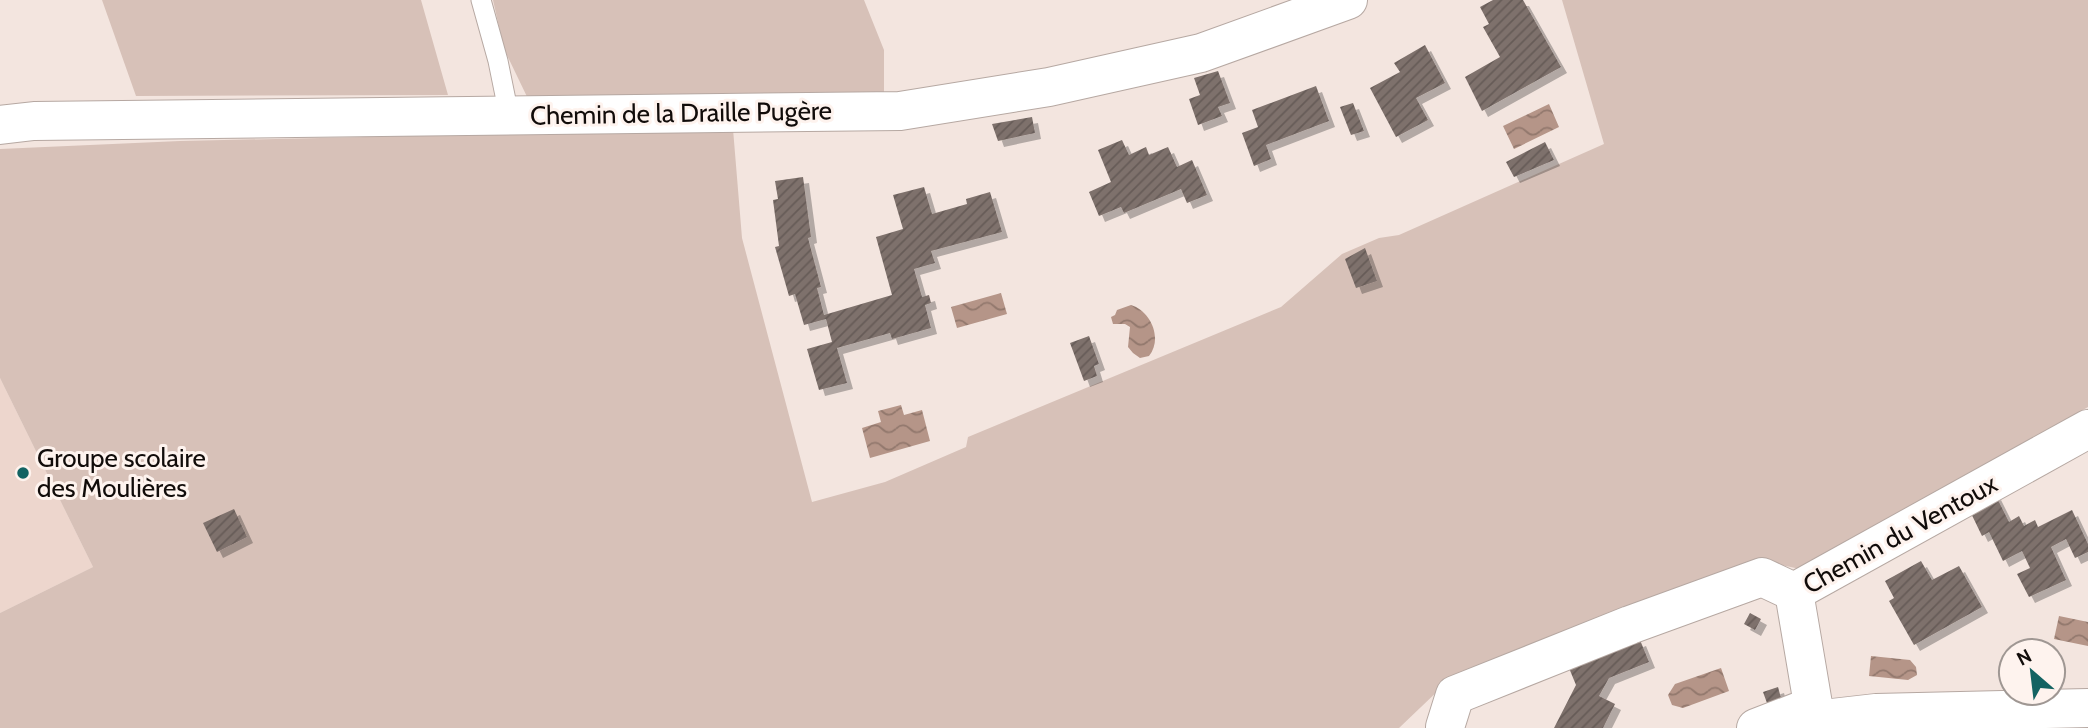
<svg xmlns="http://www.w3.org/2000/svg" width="2088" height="728" font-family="Cabin,sans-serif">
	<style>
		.built { fill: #edd6cd }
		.green { fill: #d7c1b8 }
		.water { fill: url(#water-waves) }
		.building { fill: url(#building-hatch); filter: url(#shadow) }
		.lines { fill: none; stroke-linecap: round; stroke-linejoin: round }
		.lane-casing { stroke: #b6a8a2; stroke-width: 21 }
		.street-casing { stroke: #b6a8a2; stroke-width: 40 }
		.lane { stroke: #fff; stroke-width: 19 }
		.street { stroke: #fff; stroke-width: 38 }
		.poi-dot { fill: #136362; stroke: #fef3ee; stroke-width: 2.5 }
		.labels { text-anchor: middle; stroke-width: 6; stroke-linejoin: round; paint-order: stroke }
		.street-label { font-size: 26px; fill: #110c0a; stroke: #fef3ee }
		.poi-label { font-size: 26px; fill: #110c0a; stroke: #fef3ee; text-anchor: start }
	</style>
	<defs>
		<pattern id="water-waves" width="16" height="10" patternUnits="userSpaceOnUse" patternTransform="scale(1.75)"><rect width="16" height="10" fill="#b59588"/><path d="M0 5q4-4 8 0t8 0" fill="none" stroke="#92786d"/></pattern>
		<pattern id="building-hatch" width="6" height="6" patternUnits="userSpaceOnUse" patternTransform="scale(1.75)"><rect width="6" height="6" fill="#7e716c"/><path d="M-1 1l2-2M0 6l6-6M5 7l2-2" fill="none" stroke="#665b57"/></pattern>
		<filter id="shadow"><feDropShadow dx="6" dy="6" stdDeviation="0" flood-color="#0004"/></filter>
	</defs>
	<rect width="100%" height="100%" fill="#f3e5df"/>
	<!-- built -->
	<path class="built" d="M0,378L93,567L0,613Z"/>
	<!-- green -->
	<path class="green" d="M102,0H421L448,95L136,96Z
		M493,0H864L884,50V94L531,105L504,49Z
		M1562,0H2088V407L1809,571L1767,562L1443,686L1399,728H0V613L93,567L0,378V149L180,141L733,129L742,238L812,502L885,482L966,447L968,437L1281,307L1342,254L1379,238L1399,235L1604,144Z"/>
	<!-- water -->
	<path class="water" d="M1549,104L1559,127L1514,149L1503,126Z
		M1001,293L1007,314L957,328L951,307Z
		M1131,305C1151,311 1163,339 1149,356L1140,358L1133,353L1128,347L1130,327L1125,324H1113L1111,317L1115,315L1117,310Z
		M901,405L904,415L922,410L930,441L870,458L862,428L881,422L878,411Z
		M2059,616L2088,622V646L2054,639Z
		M1871,656L1910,660L1916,667L1917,675L1908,680L1869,676Z
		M1721,668L1729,691L1683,708L1672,705L1668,695L1675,684Z"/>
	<!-- building -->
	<path class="building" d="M1493,0H1523L1561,67L1482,111L1465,77L1500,57L1483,27L1489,24L1480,7Z
		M1425,45L1445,83L1416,98L1428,120L1396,137L1370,88L1400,72L1394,63Z
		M1218,71L1230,103L1218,107L1222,116L1198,125L1189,99L1200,95L1194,78Z
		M1316,86L1329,121L1266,145L1271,159L1254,166L1242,133L1258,127L1252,110Z
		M1353,103L1364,131L1351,135L1340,107Z
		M1032,117L1035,133L998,141L992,124Z
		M1122,140L1129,155L1146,147L1149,155L1168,147L1177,167L1192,160L1207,195L1187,203L1181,189L1124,213L1121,207L1099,216L1089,192L1111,182L1098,150Z
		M1545,142L1554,160L1514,177L1506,162Z
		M803,177L811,237L808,238L821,287L817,288L824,315L892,295L876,237L903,229L893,195L924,187L932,214L967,204L966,199L990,192L1002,232L931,251L935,263L914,269L922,297L929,295L931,303L925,305L931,328L892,339L890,333L837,348L847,383L819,390L807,349L832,342L826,319L804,325L795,294L789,296L775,247L779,246L773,200L778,199L775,181Z
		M1365,248L1377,281L1356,288L1345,259Z
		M1089,336L1099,364L1094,366L1097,376L1084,381L1070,343Z
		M1995,494L2009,522L2019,516L2024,526L2035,520L2038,527L2072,510L2088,544V552L2075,558L2066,539L2051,547L2066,580L2029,597L2017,574L2030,568L2022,551L2003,561L1989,532L1982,536L1968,507Z
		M234,509L247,537L217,552L203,523Z
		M1921,561L1932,580L1959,566L1982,607L1914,645L1889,601L1894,598L1885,581Z
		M1750,613L1761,619L1755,630L1744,624Z
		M1640,640L1649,662L1609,678L1599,696L1615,704L1603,728H1554L1576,685L1569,668Z
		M1778,687L1781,698L1767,703L1763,692Z"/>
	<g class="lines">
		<!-- lane casing -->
		<g class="lane-casing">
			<path id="lane" d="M481,0L498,61L509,115"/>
		</g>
		<!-- street casing -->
		<g class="street-casing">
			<path id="street" d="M0,125L34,121L900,111L1049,87L1201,53L1348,0
				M1794,592L2088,429
				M1794,592L1817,728
				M1815,720L1876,713L2088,708
				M1445,727L1455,695L1630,625L1762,577L1794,592
				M1756,728L1813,706"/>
		</g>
		<!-- lane -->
		<use href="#lane" class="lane"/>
		<!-- street -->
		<use href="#street" class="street"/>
	</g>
	<!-- markers -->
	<circle class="poi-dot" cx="23" cy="473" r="7"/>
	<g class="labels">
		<!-- street labels -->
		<g class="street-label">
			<text transform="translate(681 113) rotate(-1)" y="9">Chemin de la Draille Pugère</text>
			<text transform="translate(1900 534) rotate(-29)" y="9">Chemin du Ventoux</text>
		</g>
		<!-- poi labels -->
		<g class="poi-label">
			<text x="37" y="467">Groupe scolaire<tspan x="37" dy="30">des Moulières</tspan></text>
		</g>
	</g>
	<!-- north arrow -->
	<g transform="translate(2032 672) rotate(332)"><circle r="33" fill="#fef3ee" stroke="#9f9793" stroke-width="2"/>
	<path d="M0-5L12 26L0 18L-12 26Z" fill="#136362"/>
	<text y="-10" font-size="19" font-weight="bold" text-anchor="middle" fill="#110c0a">N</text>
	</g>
</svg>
